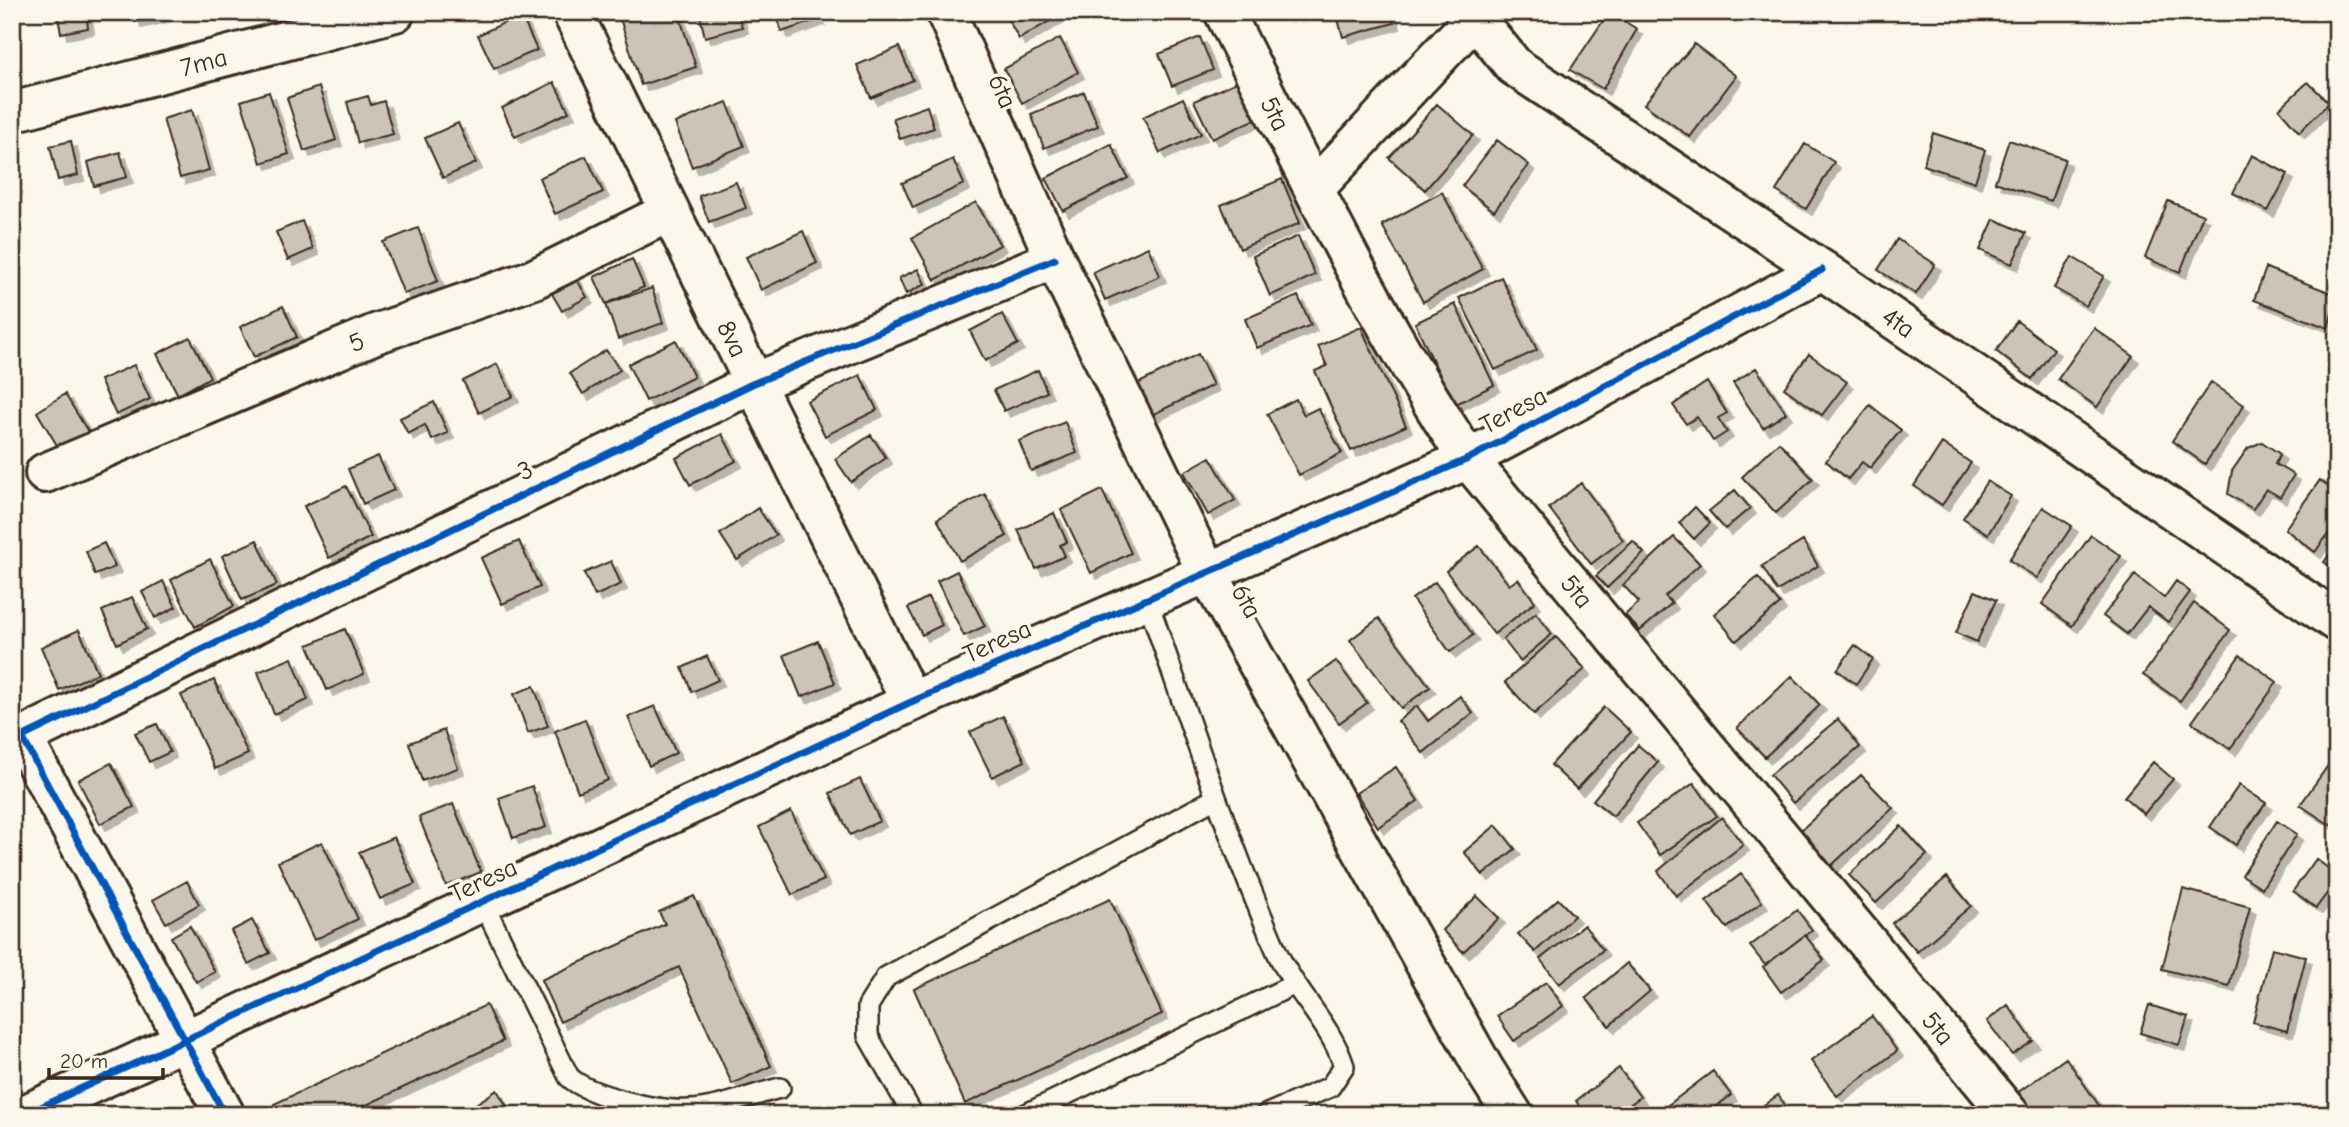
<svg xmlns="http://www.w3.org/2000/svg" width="2349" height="1127" font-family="'Comic Neue',sans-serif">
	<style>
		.building { fill: #ccc4b9; stroke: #3b2a1e; stroke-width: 2; filter: url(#shadow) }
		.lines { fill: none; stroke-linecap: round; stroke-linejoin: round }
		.service-casing { stroke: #3b2a1e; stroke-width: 24 }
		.minor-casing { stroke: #3b2a1e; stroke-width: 44 }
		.tertiary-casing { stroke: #3b2a1e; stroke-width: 44 }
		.service { stroke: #fbf7ec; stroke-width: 19 }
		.minor { stroke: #fbf7ec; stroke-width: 38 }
		.tertiary { stroke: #fbf7ec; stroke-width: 38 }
		.cycleway-casing { stroke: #fbf7ec; stroke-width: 11 }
		.cycleway { stroke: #0057b8; stroke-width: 7 }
		.labels { text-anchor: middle; stroke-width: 7; stroke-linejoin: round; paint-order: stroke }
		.street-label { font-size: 26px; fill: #3b2a1e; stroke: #fbf7ec }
	</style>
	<defs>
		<filter id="shadow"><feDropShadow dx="6" dy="6" stdDeviation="0" flood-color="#0004"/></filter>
	</defs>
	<rect width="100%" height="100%" fill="#fbf7ec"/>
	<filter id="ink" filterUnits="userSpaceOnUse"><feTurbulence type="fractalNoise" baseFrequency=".0143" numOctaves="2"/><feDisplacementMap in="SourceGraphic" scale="14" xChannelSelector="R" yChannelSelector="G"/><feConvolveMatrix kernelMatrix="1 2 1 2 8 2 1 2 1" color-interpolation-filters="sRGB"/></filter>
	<g filter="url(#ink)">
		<!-- building -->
		<path class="building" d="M57,12H86L88,28L61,33Z
			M133,12H179L135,22Z
			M618,12H678L696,67L641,85Z
			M699,12H738L742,27L705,37Z
			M775,12H816L819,19L782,32Z
			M1004,12H1065L1019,39Z
			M1336,12H1391L1394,23L1343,37Z
			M1609,12L1637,29L1603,89L1570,70Z
			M521,15L537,50L494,69L478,35Z
			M1200,37L1213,70L1172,86L1159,54Z
			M1060,38L1078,72L1022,103L1004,69Z
			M1694,44L1736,76L1690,137L1644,104Z
			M899,47L913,80L871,98L857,65Z
			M1243,79L1261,117L1212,139L1194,101Z
			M554,82L569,112L515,137L502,108Z
			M2308,82L2329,103L2299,132L2279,109Z
			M319,87L336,140L304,151L287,98Z
			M269,92L289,154L261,163L241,101Z
			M1084,92L1098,126L1044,148L1031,114Z
			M368,96L371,105L384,101L393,134L358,143L347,102Z
			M1183,98L1201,134L1160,153L1143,117Z
			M727,102L744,146L692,167L675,123Z
			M1437,104L1473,135L1425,190L1389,158Z
			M927,106L934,128L900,139L893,118Z
			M192,110L209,170L180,178L163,119Z
			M458,123L476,163L443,178L425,138Z
			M1933,133L1985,150L1975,182L1923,165Z
			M1497,140L1529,165L1494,211L1462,186Z
			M2009,140L2065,159L2051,201L1995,182Z
			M71,141L78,175L58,180L50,146Z
			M1111,144L1128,178L1063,211L1046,178Z
			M1805,144L1834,162L1806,209L1776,191Z
			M120,152L127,177L94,186L88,162Z
			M2252,155L2288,174L2268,211L2233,193Z
			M586,156L603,192L555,214L539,178Z
			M953,159L964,184L913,208L902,183Z
			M1282,179L1300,223L1240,249L1221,205Z
			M736,182L746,208L709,222L699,196Z
			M1442,192L1483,269L1423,302L1382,225Z
			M2168,201L2203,215L2180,272L2145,258Z
			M976,202L1000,245L935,280L912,238Z
			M1994,219L2026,233L2012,264L1980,250Z
			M302,221L313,249L288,260L276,232Z
			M418,228L438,281L404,294L383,242Z
			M803,231L817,263L761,290L746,257Z
			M1298,236L1315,275L1270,296L1253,256Z
			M1897,239L1935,264L1916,294L1878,270Z
			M1148,247L1160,276L1105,300L1093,272Z
			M2072,257L2104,276L2086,306L2054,288Z
			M632,259L644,287L606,304L594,277Z
			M2266,268L2337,295L2328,328L2254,300Z
			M918,269L925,284L906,294L899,278Z
			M573,273L587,297L562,311L548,287Z
			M1501,277L1537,350L1495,370L1459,298Z
			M652,288L663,323L618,339L606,304Z
			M1298,296L1311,325L1257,348L1245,319Z
			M1455,304L1494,385L1454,405L1415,323Z
			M283,306L297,337L254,357L240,327Z
			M1002,314L1018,344L985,361L970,331Z
			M2017,321L2054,349L2032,379L1996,351Z
			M1361,327L1406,426L1351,451L1315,371L1327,366L1318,346Z
			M2094,328L2133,356L2097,407L2058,379Z
			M190,337L210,377L178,395L157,354Z
			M676,340L694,377L646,401L628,364Z
			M606,350L620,370L583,394L570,373Z
			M1198,354L1213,385L1152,415L1137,384Z
			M1809,354L1847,382L1822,415L1784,388Z
			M497,364L513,396L479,413L463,381Z
			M134,365L150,399L116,415L100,380Z
			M1756,368L1786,413L1763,428L1733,383Z
			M1038,370L1047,392L1004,411L994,390Z
			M860,375L877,410L825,436L807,401Z
			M1707,382L1727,413L1718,418L1727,432L1713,441L1697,417L1686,424L1673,405Z
			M2211,382L2244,405L2205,464L2172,441Z
			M65,394L90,435L61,452L37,412Z
			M1296,399L1304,415L1318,408L1342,453L1299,475L1267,414Z
			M434,402L448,433L432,440L425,425L408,434L400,418Z
			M1870,405L1901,430L1870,468L1862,462L1848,479L1826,461Z
			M1065,422L1077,453L1031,471L1019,441Z
			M722,434L736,461L690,485L676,458Z
			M871,435L886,458L851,482L835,459Z
			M1779,442L1813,479L1776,513L1742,477Z
			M2262,442L2280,454L2275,464L2294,475L2280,497L2266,489L2253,509L2228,494L2232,471L2248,448Z
			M1942,443L1971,463L1942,505L1914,486Z
			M378,456L394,490L363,504L348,469Z
			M1210,457L1235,500L1208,515L1184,472Z
			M2320,480L2337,492V522L2315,552L2285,529Z
			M1987,481L2011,496L1988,534L1963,518Z
			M1581,483L1623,540L1591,564L1549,508Z
			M346,486L371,537L329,558L304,506Z
			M1102,490L1131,553L1091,573L1061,510Z
			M1735,490L1750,508L1725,529L1709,511Z
			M985,494L1007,536L960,561L937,519Z
			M1695,507L1710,523L1694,539L1679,523Z
			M2043,507L2072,526L2037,578L2009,560Z
			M758,508L776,535L737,560L720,534Z
			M1054,513L1067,542L1060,545L1065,556L1036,569L1018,530Z
			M2091,535L2121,556L2072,626L2042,604Z
			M1674,537L1700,564L1665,596L1672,603L1640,631L1625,615L1639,602L1623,585Z
			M257,540L277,585L242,600L222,556Z
			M519,541L540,587L502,604L481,558Z
			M1633,541L1644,553L1607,588L1596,576Z
			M1803,541L1818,566L1777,591L1762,566Z
			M104,543L115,567L95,575L86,551Z
			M2337,544V571L2324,562Z
			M1479,546L1509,585L1518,579L1535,602L1494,634L1446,571Z
			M210,559L234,606L195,627L171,580Z
			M611,561L621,584L595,596L584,573Z
			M957,571L985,626L964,636L937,581Z
			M2135,575L2164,598L2176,581L2190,592L2168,622L2148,607L2127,634L2103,616Z
			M1758,577L1780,604L1736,641L1714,614Z
			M163,581L176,607L155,618L142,592Z
			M1435,582L1473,635L1450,652L1412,599Z
			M1975,591L1996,600L1977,642L1956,633Z
			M132,597L147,629L117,644L102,611Z
			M928,597L942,625L922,635L908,608Z
			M2194,603L2230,630L2180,701L2143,675Z
			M1536,613L1552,634L1520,661L1503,639Z
			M1379,618L1430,687L1401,708L1350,640Z
			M345,629L364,674L327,690L308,645Z
			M79,630L98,673L59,690L41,647Z
			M1556,637L1585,669L1534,714L1505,682Z
			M818,641L835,683L801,697L784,655Z
			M1855,645L1873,659L1856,684L1837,670Z
			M2240,655L2277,682L2230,749L2192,722Z
			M707,656L718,680L692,692L682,668Z
			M292,658L308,700L274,714L258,672Z
			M1336,661L1367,703L1339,723L1308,681Z
			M1792,676L1820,705L1765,757L1737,728Z
			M214,680L248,754L215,769L181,695Z
			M534,686L548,726L528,733L514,694Z
			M1460,696L1473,713L1423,753L1398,721L1417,706L1428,721Z
			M655,706L676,753L649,766L628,717Z
			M1604,707L1631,732L1577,789L1551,765Z
			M1003,716L1025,761L992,777L970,732Z
			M585,719L608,780L578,792L555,731Z
			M1838,719L1860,747L1793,803L1770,775Z
			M157,724L170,752L149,762L135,733Z
			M444,730L458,768L422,781L409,743Z
			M1638,745L1658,762L1613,816L1593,800Z
			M2337,753V815L2330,825L2300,805Z
			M2153,762L2173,779L2144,814L2124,797Z
			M111,763L134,807L100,824L78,780Z
			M1396,767L1418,801L1378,827L1356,793Z
			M1861,775L1893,808L1831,866L1799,832Z
			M860,779L880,821L850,835L830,793Z
			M1694,783L1717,816L1660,855L1637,823Z
			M2239,785L2266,803L2236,845L2210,827Z
			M532,786L546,827L513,838L499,798Z
			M453,804L481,872L446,886L419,817Z
			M791,811L824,880L792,895L759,827Z
			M1722,817L1743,845L1676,896L1658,871Z
			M2277,821L2297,834L2262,888L2242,875Z
			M1496,825L1515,849L1483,875L1464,852Z
			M1901,826L1927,855L1876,903L1849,875Z
			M394,837L415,884L380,899L359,852Z
			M322,842L358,919L314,940L278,862Z
			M2316,859L2337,875V880L2316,908L2293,891Z
			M1741,874L1762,902L1727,928L1706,901Z
			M1947,877L1971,906L1917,952L1892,923Z
			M187,881L199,904L166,923L153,900Z
			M2183,889L2250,907L2229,986L2162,969Z
			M694,896L771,1066L732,1084L679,967L560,1022L541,980L665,924L659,912Z
			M1477,896L1499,918L1463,952L1442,930Z
			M1110,899L1162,1014L965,1104L914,989Z
			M1558,899L1574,916L1535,952L1518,934Z
			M1797,910L1812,930L1765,965L1750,946Z
			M252,920L270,953L248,964L231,931Z
			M1584,925L1603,950L1559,984L1540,959Z
			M190,926L215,972L196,982L171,937Z
			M1805,935L1824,960L1781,992L1763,967Z
			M2272,948L2306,957L2287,1031L2253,1022Z
			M1627,963L1650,991L1609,1026L1586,998Z
			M1546,982L1563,1006L1514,1041L1497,1016Z
			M486,1005L503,1041L345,1115H278L274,1104Z
			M2008,1005L2033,1041L2012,1055L1987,1021Z
			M2149,1005L2188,1017L2179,1045L2140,1033Z
			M1872,1016L1897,1051L1837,1096L1811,1061Z
			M2066,1058L2100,1107L2088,1115H2032L2017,1093Z
			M1619,1068L1640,1097L1616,1115H1586L1576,1101Z
			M1713,1071L1731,1095L1705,1115H1655Z
			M497,1090L512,1115H466L464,1112Z
			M1778,1095L1792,1115H1771L1764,1105Z"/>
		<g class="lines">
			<!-- service casing -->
			<g class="service-casing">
				<path id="service" d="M1147,599C1188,717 1227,837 1277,952C1295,993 1331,1024 1344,1066L1330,1087L1265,1115
					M483,903L569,1077C589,1096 661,1112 689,1110C718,1109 751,1095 780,1088
					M913,1115L868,1036V1006L886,977L1216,798
					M1024,1115L1295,984"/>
			</g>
			<!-- minor casing -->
			<g class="minor-casing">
				<g id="minor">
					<path id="s1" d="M572,12L911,702"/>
					<path d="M946,12L1055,259L1207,572L1484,1069L1513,1115"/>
					<path id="s2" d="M1224,12C1301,163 1374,317 1468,459L2010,1115"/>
					<path id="s3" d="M12,112L395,12"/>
					<path d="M1314,189L1473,20"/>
					<path id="s4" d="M45,473L375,334L534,279L669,212"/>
					<path d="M24,1115L911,702L1468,459L1822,270"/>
					<path d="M225,1115L22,737L752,384L1055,259"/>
				</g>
			</g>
			<!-- tertiary casing -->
			<g class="tertiary-casing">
				<g id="tertiary">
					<path id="s5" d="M1470,12L1514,66L1822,270L2337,622"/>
				</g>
			</g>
			<!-- service -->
			<use href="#service" class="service"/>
			<!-- minor -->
			<use href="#minor" class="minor"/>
			<!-- tertiary -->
			<use href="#tertiary" class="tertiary"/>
			<!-- cycleway casing -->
			<g class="cycleway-casing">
				<path id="cycleway" d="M24,1115L911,702L1468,459L1822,270
					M225,1115L22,737L752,384L1055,259"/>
			</g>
			<!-- cycleway -->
			<use href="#cycleway" class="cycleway"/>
		</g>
	</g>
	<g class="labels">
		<!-- street labels -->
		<g class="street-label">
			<text dy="9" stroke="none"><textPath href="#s3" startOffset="198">7ma</textPath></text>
			<text transform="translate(1003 91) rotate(66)" y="9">6ta</text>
			<text dy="9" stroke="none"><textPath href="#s2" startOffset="114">5ta</textPath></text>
			<text dy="9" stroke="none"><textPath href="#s5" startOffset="532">4ta</textPath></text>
			<text dy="9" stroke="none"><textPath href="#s1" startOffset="364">8va</textPath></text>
			<text dy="9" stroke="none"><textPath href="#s4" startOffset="338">5</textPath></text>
			<text transform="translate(1513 410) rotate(-28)" y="9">Teresa</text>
			<text transform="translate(525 470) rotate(-26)" y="9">3</text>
			<text dy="9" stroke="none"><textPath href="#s2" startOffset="681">5ta</textPath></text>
			<text transform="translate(1247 601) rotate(61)" y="9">6ta</text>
			<text transform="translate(997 641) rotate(-24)" y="9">Teresa</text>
			<text transform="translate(483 880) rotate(-25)" y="9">Teresa</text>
			<text dy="9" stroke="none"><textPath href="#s2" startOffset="1248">5ta</textPath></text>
		</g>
	</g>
	<!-- margin -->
	<rect width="2349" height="1127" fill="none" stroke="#fbf7ec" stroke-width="42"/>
	<rect x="21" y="21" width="2307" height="1085" fill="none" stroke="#3b2a1e" stroke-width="2.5" filter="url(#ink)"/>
	<!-- scale -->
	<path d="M49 1068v10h114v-10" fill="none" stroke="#3b2a1e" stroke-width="3.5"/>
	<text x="60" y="1068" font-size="21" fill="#3b2a1e" stroke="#fbf7ec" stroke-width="5" paint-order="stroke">20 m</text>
</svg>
